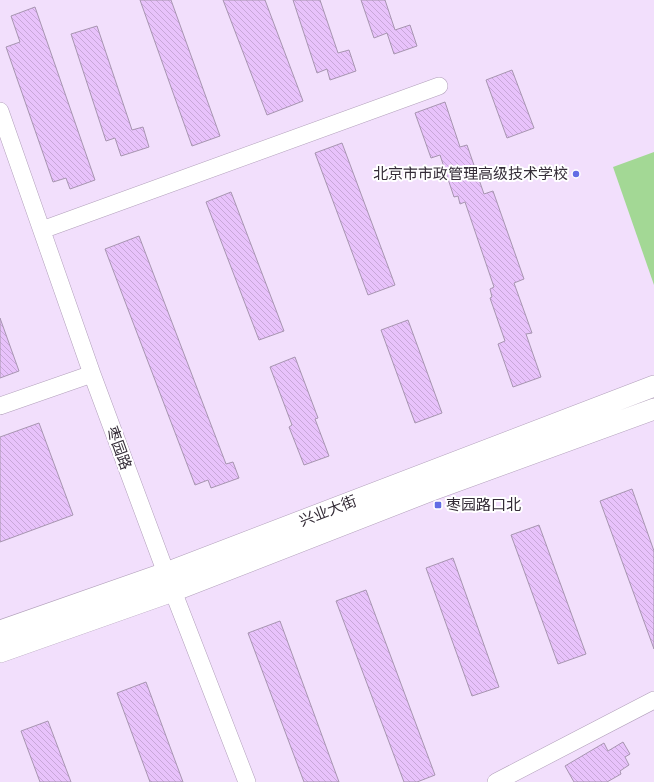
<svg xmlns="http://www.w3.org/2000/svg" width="654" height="782" font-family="'Space Grotesk','Noto Sans SC',sans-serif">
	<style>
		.green { fill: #a3d895 }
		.building { fill: url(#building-back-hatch); stroke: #a795b0 }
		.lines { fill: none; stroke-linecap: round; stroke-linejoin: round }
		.minor-casing { stroke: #b19fba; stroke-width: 18 }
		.major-casing { stroke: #b19fba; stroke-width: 22 }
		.minor { stroke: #fff; stroke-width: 17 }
		.major { stroke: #fff; stroke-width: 21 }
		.poi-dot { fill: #626de5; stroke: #fff; stroke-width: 1.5 }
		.labels { text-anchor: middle; stroke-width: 4; stroke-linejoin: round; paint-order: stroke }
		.poi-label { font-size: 15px; fill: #342c37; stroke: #fff; text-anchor: end }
		.street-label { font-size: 15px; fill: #342c37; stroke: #fff }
	</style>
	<defs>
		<pattern id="building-back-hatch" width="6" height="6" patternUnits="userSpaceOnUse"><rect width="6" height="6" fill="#e8c2fb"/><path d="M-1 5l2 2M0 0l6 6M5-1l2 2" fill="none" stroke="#c8a7d8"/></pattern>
	</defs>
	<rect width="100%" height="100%" fill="#f2dffc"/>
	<!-- green -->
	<path class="green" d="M654,152V285L613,167Z"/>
	<!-- building -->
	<path class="building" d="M140,0H171L220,136L192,146Z
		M223,0H265L303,101L267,115Z
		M293,0H320L338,53L349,50L356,71L330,80L327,69L317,73Z
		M361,0H385L395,30L410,25L417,46L394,54L387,33L374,38Z
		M35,7L95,180L70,189L66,178L53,182L6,47L20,42L11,16Z
		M97,26L132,130L143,127L149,147L121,156L115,138L106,141L71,34Z
		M512,70L534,128L507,138L486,80Z
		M445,102L460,147L467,145L484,194L493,191L524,279L514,283L532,333L526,334L541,377L513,387L498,344L505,341L490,298L492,297L490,289L494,287L465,202L460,204L458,196L454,197L440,155L431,158L415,113Z
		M342,143L395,285L368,295L315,153Z
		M231,192L284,331L259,340L206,202Z
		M139,236L226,464L233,462L239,478L211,488L208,480L195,485L105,249Z
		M0,318L19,371L0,378Z
		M408,320L442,413L415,423L381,330Z
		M295,357L318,418L315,419L329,456L304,465L289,427L292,425L270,367Z
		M39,423L73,515L0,542V437Z
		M632,489L654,551V649L600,501Z
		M539,525L586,654L558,664L511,535Z
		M453,558L499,687L472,696L426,568Z
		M366,590L435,775L417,782H404L336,601Z
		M280,621L339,782H304L248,633Z
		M146,682L183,782H150L117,693Z
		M48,721L71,782H40L21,731Z
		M623,742L630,754L625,757L629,765L620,771L621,774L607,782H574L565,766L604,743L608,751Z"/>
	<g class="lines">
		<!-- minor casing -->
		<g class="minor-casing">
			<path id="minor" d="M0,111L92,374L166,573L247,782
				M42,230L439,86
				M0,406L92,374
				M496,782L654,700"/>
		</g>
		<!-- major casing -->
		<g class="major-casing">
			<path id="major" d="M0,631L166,573L654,386
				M0,652L173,591L432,490L654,409"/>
		</g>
		<!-- minor -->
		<use href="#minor" class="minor"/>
		<!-- major -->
		<use href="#major" class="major"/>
	</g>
	<!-- markers -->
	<g class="poi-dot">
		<circle cx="576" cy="174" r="4"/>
		<rect x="434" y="501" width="8" height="8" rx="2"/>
	</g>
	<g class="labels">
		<!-- poi labels -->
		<g class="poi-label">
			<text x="568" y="179">北京市市政管理高级技术学校</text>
			<text x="446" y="510" text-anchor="start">枣园路口北</text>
		</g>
		<!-- street labels -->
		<g class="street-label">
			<text transform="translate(119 448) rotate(70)" y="5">枣园路</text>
			<text transform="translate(328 511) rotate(-21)" y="5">兴业大街</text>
		</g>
	</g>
</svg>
